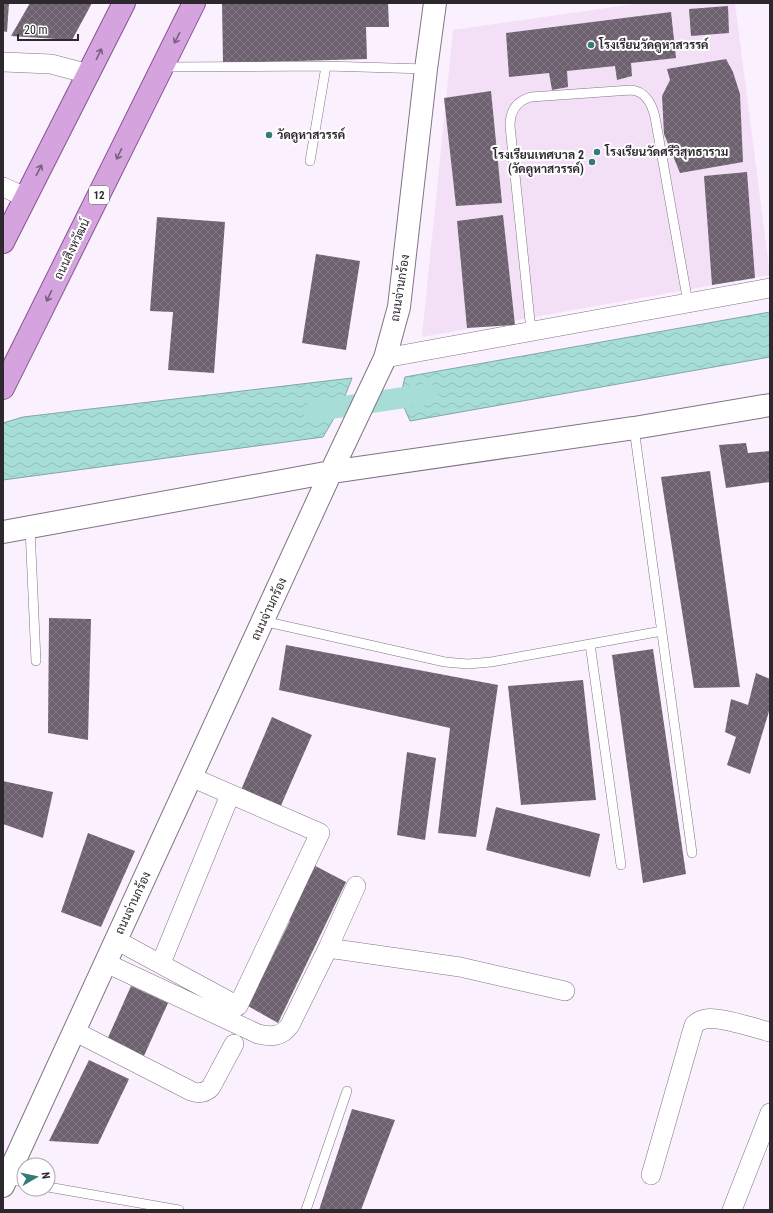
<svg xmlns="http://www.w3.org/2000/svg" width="773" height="1213" font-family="'Roboto Condensed',Sarabun,sans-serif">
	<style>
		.built { fill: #f3e0f7 }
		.water { fill: url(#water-waves); stroke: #82a7a4 }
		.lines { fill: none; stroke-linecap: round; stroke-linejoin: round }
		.canal { stroke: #a6ded7; stroke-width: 21 }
		.building { fill: url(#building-cross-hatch) }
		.service-casing { stroke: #807483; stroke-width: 10 }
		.minor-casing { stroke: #807483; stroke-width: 20 }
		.tertiary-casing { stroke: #807483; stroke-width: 24 }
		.primary-casing { stroke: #885293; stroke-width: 24 }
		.service { stroke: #fff; stroke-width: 9 }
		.minor { stroke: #fff; stroke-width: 19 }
		.tertiary { stroke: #fff; stroke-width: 22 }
		.primary { stroke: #d5a4df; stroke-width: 22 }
		.oneway { stroke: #79607e }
		.poi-dot { fill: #337b74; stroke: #fff; stroke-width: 1.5 }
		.labels { text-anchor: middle; stroke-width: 4; stroke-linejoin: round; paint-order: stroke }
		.shield { fill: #fff; stroke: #6c686d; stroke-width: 1 }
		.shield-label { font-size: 11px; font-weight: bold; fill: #2d282e }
		.poi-label { font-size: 12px; font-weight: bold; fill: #2d282e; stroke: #fff; text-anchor: start }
		.street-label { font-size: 12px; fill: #2d282e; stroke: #fff }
	</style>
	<defs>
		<pattern id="water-waves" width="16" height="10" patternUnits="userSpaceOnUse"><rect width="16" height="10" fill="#a6ded7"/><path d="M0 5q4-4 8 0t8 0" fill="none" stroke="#8fbeb9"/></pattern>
		<pattern id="building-cross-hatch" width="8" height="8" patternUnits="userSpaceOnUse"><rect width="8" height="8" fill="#6d616f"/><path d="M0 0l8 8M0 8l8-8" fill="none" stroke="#827883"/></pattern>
	</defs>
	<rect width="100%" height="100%" fill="#fbf0fd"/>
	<!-- built -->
	<path class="built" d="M641,3H735L770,275L422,337L453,30Z"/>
	<!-- water -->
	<path class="water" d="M770,312V357L410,421L400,398L405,377Z
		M352,378L341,406L323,437L3,480V423L23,417Z"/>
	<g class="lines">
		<!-- canal -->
		<path class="canal" d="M314,411L428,394"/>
	</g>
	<!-- building -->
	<path class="building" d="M3,3H9L7,32L3,31Z
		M30,3H92L72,40L11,36Z
		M251,3H388L389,27H366L367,59L223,63L222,4Z
		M728,6L729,33L691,36L689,9Z
		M671,12L676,58L631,63L632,76L617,80L615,66L567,71L568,87L552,90L549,73L509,77L506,33Z
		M726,59L733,72L740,94L743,162L680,173L664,134L662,96L670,80L667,69Z
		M491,91L502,203L456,206L444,98Z
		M747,172L755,278L712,285L704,176Z
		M503,215L515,325L467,328L457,221Z
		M157,217L225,222L214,373L168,370L173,312L150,311Z
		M316,254L360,261L346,350L302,343Z
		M746,443L748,453L770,451V482L726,488L719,445Z
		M710,471L740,687L694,688L661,477Z
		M49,618L91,619L88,740L48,733Z
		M286,645L498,685L476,837L438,833L450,728L279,690Z
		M653,649L686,874L643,883L612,655Z
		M756,673L770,679V708L750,774L727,765L736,737L725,732L731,699L748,705Z
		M583,680L596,800L521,805L508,686Z
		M272,717L312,735L279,810L241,790Z
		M407,752L436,758L425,840L397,835Z
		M3,781L53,792L43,838L3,824Z
		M496,807L600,834L590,877L486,850Z
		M88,833L135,851L101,927L61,912Z
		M304,860L346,882L278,1023L248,1006L290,921L277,913Z
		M131,986L168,1003L143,1058L106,1042Z
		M89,1060L129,1079L98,1144L49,1141Z
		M352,1109L395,1120L361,1210H319Z"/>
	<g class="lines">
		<!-- service casing -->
		<g class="service-casing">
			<path id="service" d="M163,67L326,66L426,69
				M310,161L326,66
				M531,331L510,126C510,111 516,101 531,97L631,90C645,91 652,104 655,117L688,303
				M634,428L692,853
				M30,528L36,661
				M263,621L445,662L468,664L491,662L662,631
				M590,644L621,865
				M6,1179L24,1182
				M48,1187L179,1210
				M306,1210L347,1091"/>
		</g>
		<!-- minor casing -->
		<g class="minor-casing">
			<path id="minor" d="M3,62L51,64L89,74
				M3,187L25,197
				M385,358L770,288
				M116,940L238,1006L320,833L191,777
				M328,948L460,967L565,991
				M106,963L258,1034C271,1037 282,1037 290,1025L328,948L356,886
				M161,963L230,795
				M74,1031L191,1091C198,1094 206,1093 211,1087L234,1044
				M651,1175L694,1025C697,1022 700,1020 705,1019C719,1016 754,1028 770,1032
				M732,1210L770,1113"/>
		</g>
		<!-- tertiary casing -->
		<g class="tertiary-casing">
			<path id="tertiary" d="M3,532L331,472L634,428L770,405
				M3,1186L331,472L385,358L399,307L426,69L435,3"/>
		</g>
		<!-- primary casing -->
		<g class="primary-casing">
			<path id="primary" d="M3,242L124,3
				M3,388L194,3"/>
		</g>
		<!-- service -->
		<use href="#service" class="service"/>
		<!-- minor -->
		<use href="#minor" class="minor"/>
		<!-- tertiary -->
		<use href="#tertiary" class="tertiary"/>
		<!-- primary -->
		<use href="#primary" class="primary"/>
	</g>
	<!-- one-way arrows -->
	<defs><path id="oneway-shaft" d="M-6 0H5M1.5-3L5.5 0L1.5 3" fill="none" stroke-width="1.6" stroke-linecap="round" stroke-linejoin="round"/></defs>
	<g class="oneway">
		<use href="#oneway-shaft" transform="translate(177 38) rotate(117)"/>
		<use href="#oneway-shaft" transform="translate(99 54) rotate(-64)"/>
		<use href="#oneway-shaft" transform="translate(119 154) rotate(116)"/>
		<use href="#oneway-shaft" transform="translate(39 170) rotate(-63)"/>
		<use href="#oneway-shaft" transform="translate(49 296) rotate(116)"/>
	</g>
	<!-- markers -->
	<g class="poi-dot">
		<circle cx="591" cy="45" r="4"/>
		<circle cx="269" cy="135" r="4"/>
		<circle cx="597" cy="152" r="4"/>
		<circle cx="592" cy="162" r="4"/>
	</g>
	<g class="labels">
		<!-- shield labels -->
		<rect class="shield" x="89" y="186" width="20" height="18" rx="3"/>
		<g class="shield-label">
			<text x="99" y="199">12</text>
		</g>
		<!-- poi labels -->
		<g class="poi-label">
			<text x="599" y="49">โรงเรียนวัดคูหาสวรรค์</text>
			<text x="277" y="139">วัดคูหาสวรรค์</text>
			<text x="605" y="156">โรงเรียนวัดศรีวิสุทธาราม</text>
			<text x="584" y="159" text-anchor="end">โรงเรียนเทศบาล 2<tspan x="584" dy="14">(วัดคูหาสวรรค์)</tspan></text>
		</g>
		<!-- street labels -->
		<g class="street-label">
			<text transform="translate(72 249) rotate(-64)" y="4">ถนนสิงหวัฒน์</text>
			<text transform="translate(400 288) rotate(-81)" y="4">ถนนจ่านกร้อง</text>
			<text transform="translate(269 609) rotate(-65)" y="4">ถนนจ่านกร้อง</text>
			<text transform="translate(133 903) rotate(-65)" y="4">ถนนจ่านกร้อง</text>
		</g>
	</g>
	<!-- border -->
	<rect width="773" height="1213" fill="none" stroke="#2d282e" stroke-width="8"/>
	<!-- north arrow -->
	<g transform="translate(36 1177) rotate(81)"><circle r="19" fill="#ffffff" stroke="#aba9ab"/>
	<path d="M0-3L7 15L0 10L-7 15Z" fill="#337b74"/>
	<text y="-6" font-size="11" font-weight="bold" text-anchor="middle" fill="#2d282e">N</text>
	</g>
	<!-- scale -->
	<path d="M18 34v6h60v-6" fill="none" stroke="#2d282e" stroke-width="2"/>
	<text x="24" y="34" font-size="12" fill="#2d282e" stroke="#ffffff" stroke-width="3" paint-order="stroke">20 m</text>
</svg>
